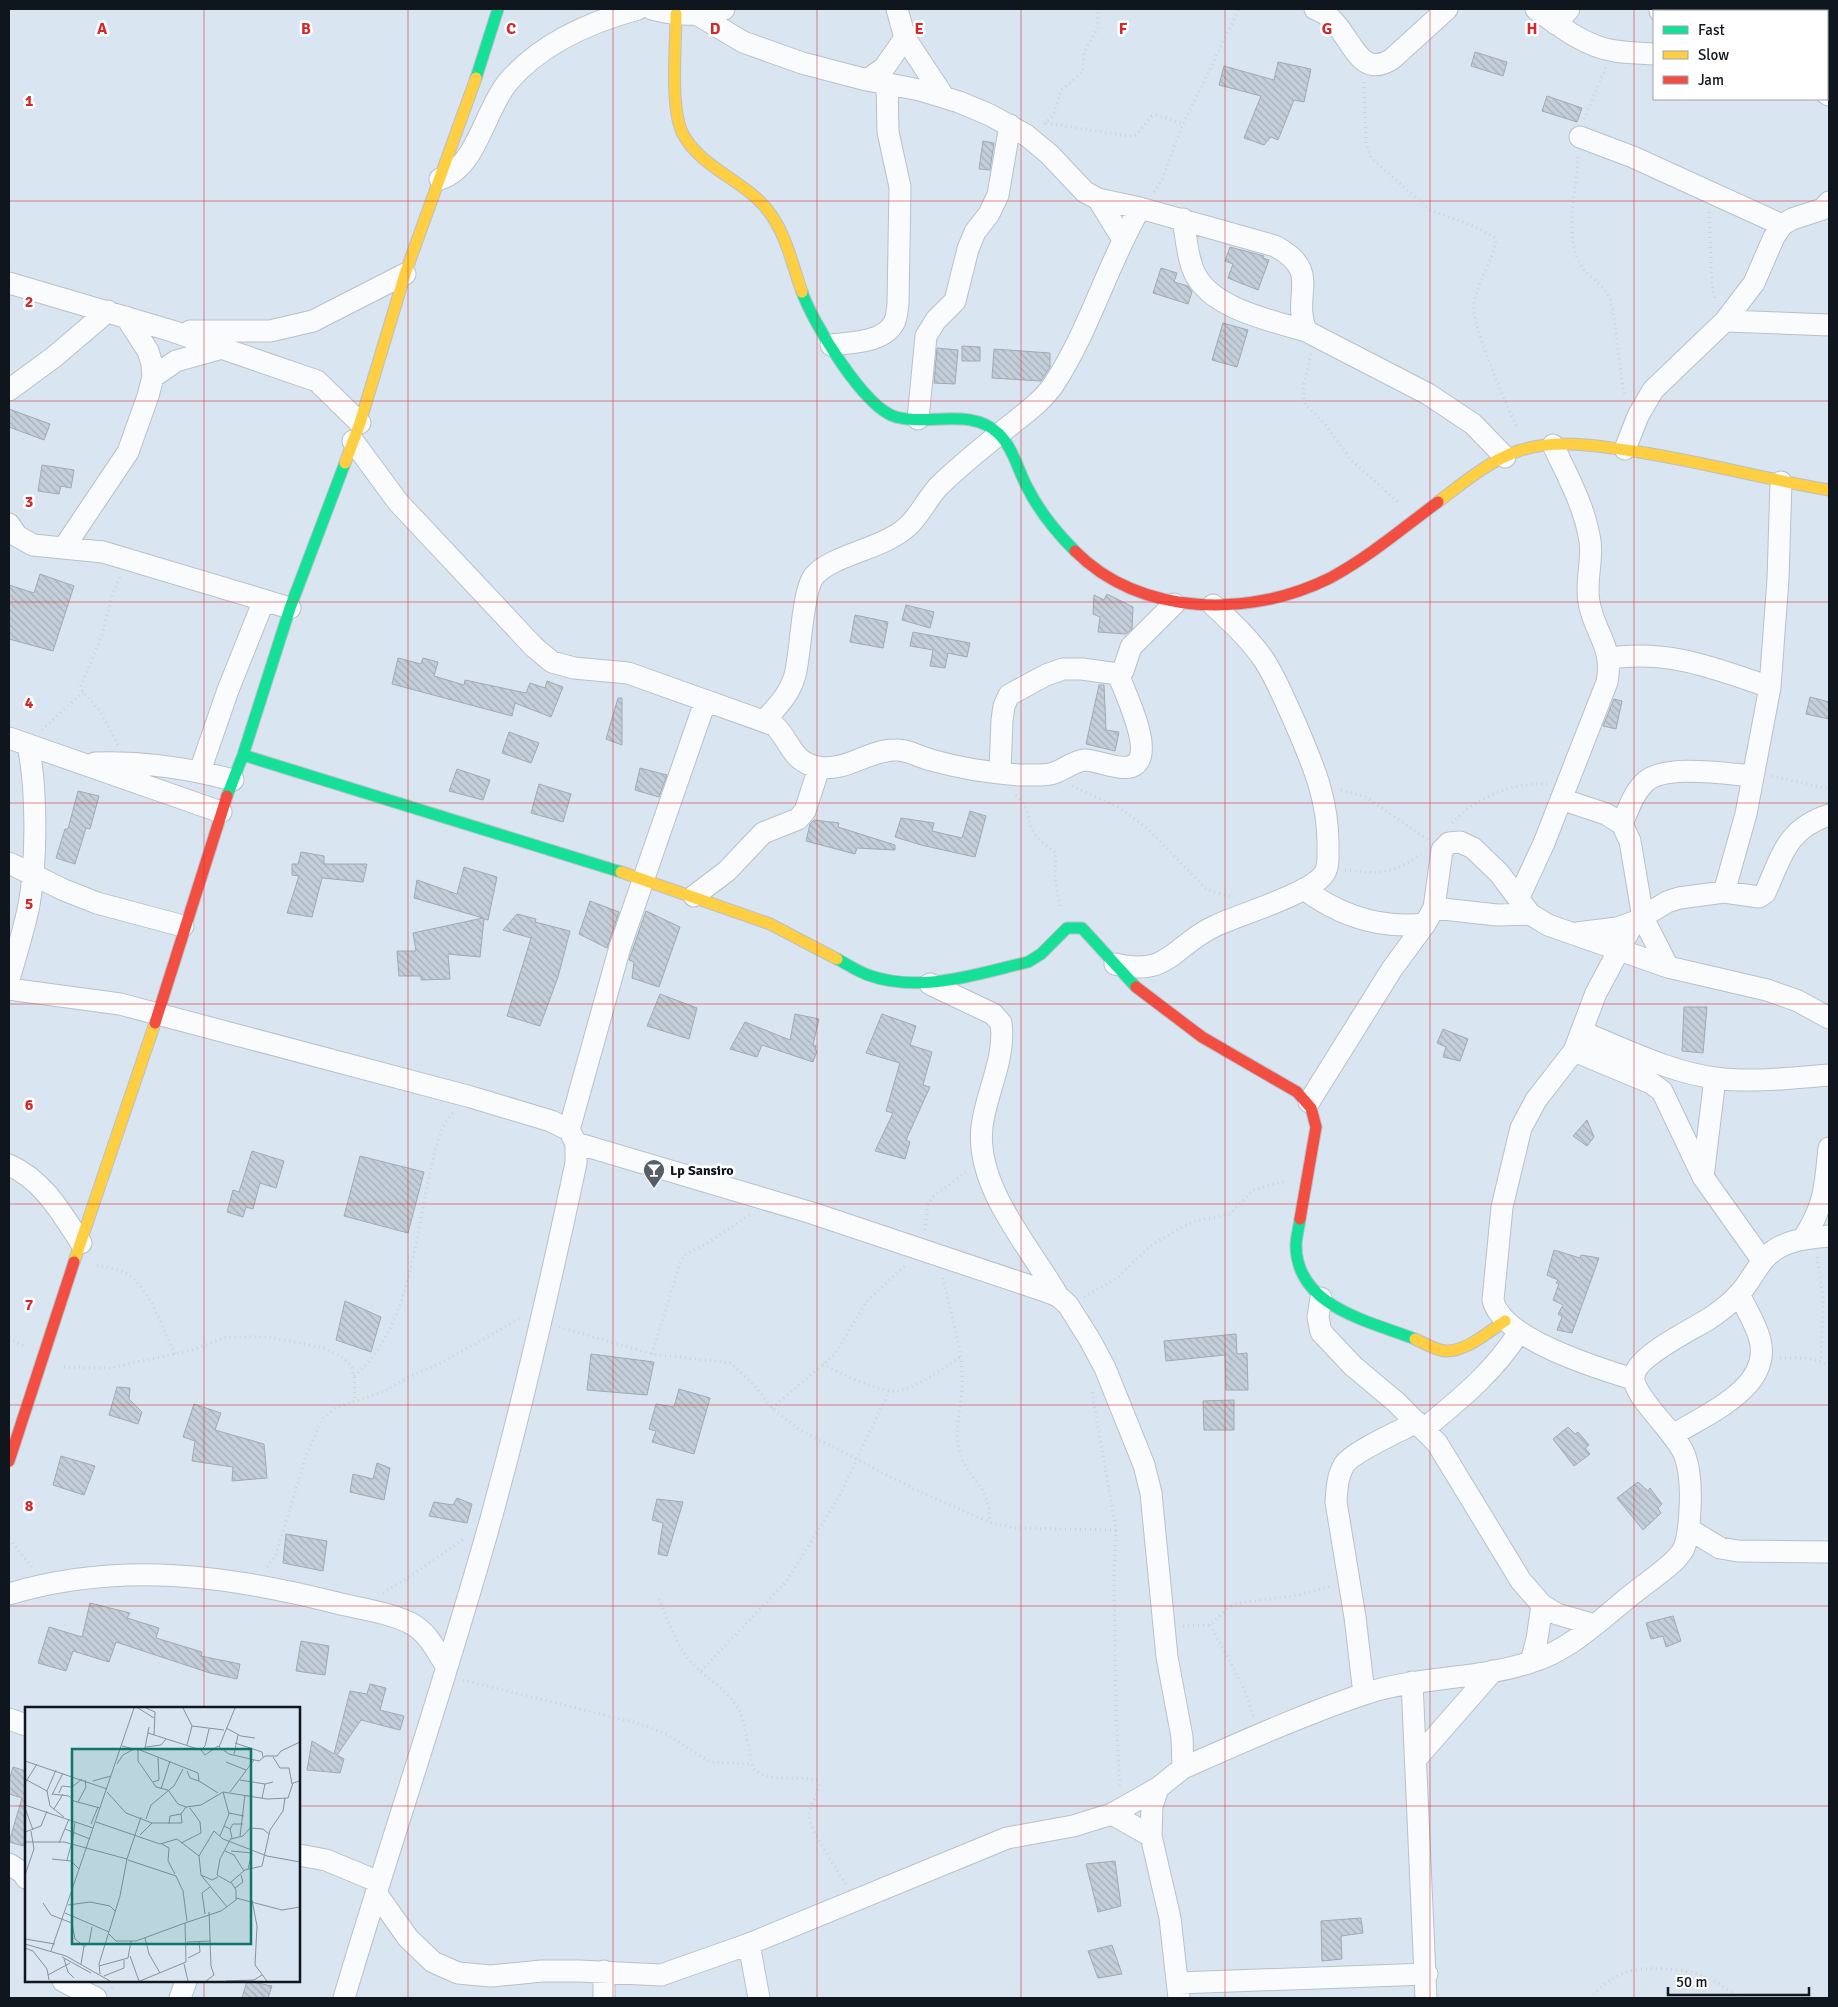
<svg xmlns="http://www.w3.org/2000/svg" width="1838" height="2007" font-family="Signika,sans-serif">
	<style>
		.building { fill: url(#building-back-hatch); stroke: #a1aab3 }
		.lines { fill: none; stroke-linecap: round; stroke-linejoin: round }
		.street-casing { stroke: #b8c1ca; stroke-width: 23 }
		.fast-casing { stroke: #b8c1ca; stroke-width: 13 }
		.slow-casing { stroke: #b8c1ca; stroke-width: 13 }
		.jam-casing { stroke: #b8c1ca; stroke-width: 13 }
		.path { stroke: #cfd2d7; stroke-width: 3; stroke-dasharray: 1 4; stroke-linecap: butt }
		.street { stroke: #f9fbfd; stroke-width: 21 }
		.fast { stroke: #16e098; stroke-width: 11 }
		.slow { stroke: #ffcf43; stroke-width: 11 }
		.jam { stroke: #f24e42; stroke-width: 11 }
		.grid { fill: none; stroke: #d62828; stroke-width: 1; stroke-opacity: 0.55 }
		.labels { text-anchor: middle; stroke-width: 5; stroke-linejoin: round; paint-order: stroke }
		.poi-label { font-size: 14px; font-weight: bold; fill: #0f161e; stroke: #fff; text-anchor: start }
		.inset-road { fill: none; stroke: #88929d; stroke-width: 1 }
		.view { fill: #0f766e; fill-opacity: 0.15; stroke: #0f766e; stroke-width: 2.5 }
		.inset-edge { fill: none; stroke: #0f161e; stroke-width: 2.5 }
		.grid-label { font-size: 16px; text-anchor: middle; font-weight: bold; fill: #d62828; stroke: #fff; stroke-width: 5; stroke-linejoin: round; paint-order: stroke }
	</style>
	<defs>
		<pattern id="building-back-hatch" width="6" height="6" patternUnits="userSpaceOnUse" patternTransform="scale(1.25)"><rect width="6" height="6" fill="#c4ced8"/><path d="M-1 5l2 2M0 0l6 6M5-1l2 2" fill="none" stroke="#a7b0b9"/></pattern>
	</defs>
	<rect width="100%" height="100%" fill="#d9e5f1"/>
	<!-- building -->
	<path class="building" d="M1475,52L1507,62L1503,76L1471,66Z
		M1278,62L1311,69L1304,102L1294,100L1278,140L1271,137L1264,145L1244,138L1261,96L1219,85L1224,66L1274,80Z
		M1547,96L1582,108L1577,122L1542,111Z
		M983,141L994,143L990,170L979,169Z
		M1230,247L1264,256L1263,258L1269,260L1258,290L1228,278L1233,264L1225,261Z
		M1161,268L1177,273L1174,282L1188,286L1192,292L1188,304L1153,293Z
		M1223,323L1248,330L1237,367L1212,360Z
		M962,346L980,347V361H962Z
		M937,348L958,350L955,384L934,383Z
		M994,349L1050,353V367L1041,381L992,378Z
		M9,409L50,424L44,440L9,427Z
		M42,465L74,470L71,488L61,486L59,494L38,491Z
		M40,574L74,586L53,651L9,639V585L34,593Z
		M1107,594L1133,607L1132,629L1126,634L1098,632L1100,617L1093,614L1094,595L1104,600Z
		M906,605L934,612L930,628L902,620Z
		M855,615L888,622L883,648L850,642Z
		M913,632L970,643L967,657L948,653L945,668L930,666L933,650L910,646Z
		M398,658L421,664L423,658L438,662L434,676L464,685L465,680L526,693L530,683L545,688L547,681L563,687L551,717L515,703L512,716L392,684Z
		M1099,685H1104L1106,730L1119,732L1115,751L1086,744Z
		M1810,697L1829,702V719L1806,714Z
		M618,698H622V745L606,739Z
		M1614,699L1622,701L1616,729L1603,726Z
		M509,732L539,743L531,763L502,753Z
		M640,768L667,775L659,797L635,790Z
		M457,769L490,780L483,800L449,791Z
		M539,784L571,794L563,822L531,813Z
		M78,791L99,796L90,829L86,828L75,864L56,858L65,829H68Z
		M970,811L986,816L975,857L921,845L895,837L901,818L934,823L932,831L962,838Z
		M814,820L839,823L838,827L895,845V850L857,848L855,854L806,841L810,824Z
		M301,852L324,856V864H367L363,882L322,878L312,917L287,913L299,876L292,875V864H298Z
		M464,867L497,877L488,920L484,919L480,957L448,954L450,979L421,980V976H399L397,951H416L413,933L483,918L414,898L417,880L457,894Z
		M590,901L619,912L607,948L579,934Z
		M646,911L680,927L659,987L632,978L634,962L629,960Z
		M517,914L536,919L535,922L570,931L558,977L540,1026L507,1016L531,938L503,930Z
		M660,994L697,1008L689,1039L647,1026Z
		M1684,1007H1707L1703,1053L1682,1051Z
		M795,1014L819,1019L813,1045L816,1046L815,1050L817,1051L813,1062L762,1045L757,1057L730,1049L745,1022L790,1040Z
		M882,1014L916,1026L910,1045L932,1052L923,1085L930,1087L906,1140L910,1142L905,1159L875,1151L893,1113L886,1111L900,1063L866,1053Z
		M1443,1029L1468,1039L1460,1061L1443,1057L1446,1047L1437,1043Z
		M1587,1120L1594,1137L1587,1146L1573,1136Z
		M252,1151L284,1161L276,1188L260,1183L253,1209L246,1207L243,1217L227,1212L233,1190L239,1192Z
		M360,1156L424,1172L408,1233L344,1216Z
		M1554,1250L1580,1258L1581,1255L1599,1258L1572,1333L1557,1330L1562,1317L1558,1314L1563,1305L1553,1300L1559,1284L1556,1283L1558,1280L1547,1275Z
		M345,1301L381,1317L371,1352L336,1340Z
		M1236,1334L1237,1354L1247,1353L1248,1390H1226L1225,1355L1166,1361L1164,1341Z
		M591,1354L654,1362L647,1395L587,1390Z
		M117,1387L130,1388L129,1399L142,1412L138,1424L109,1415Z
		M679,1389L710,1398L694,1454L652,1442L656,1431L649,1429L656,1404L674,1407Z
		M1234,1400V1430H1204L1203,1401Z
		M194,1404L221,1413L215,1430L264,1444L267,1478L232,1481L233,1467L192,1461L195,1441L183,1437Z
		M1568,1427L1575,1434L1578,1432L1589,1445L1585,1448L1590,1454L1574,1466L1553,1439Z
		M61,1456L95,1466L84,1495L53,1485Z
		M377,1463L390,1468L384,1500L350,1492L353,1474L373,1479Z
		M1638,1482L1648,1491L1650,1488L1662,1504L1658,1508L1661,1513L1643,1530L1617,1498Z
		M457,1498L472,1504L467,1523L429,1516L434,1502L453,1505Z
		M657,1499L683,1502L667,1556L658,1554L663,1523L652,1520Z
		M286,1534L327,1541L323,1571L283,1563Z
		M90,1603L130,1613L127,1618L159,1628L156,1638L202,1652L201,1656L240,1664L237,1679L210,1673L116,1642L109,1662L73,1651L66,1671L38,1663L49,1627L82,1637Z
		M1673,1616L1681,1641L1666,1647L1663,1636L1651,1639L1646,1623Z
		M301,1641L329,1646L325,1675L296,1671Z
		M370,1684L386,1688L380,1710L404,1716L400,1730L361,1720L337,1755L344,1759L340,1773L307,1770L312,1741L334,1754L350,1691L367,1694Z
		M13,1767L26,1771V1835L23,1846L9,1842L22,1798L9,1794V1781Z
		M1115,1861L1121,1906L1098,1912L1086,1864Z
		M1361,1918L1363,1933L1341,1936L1342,1959L1322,1961L1321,1921Z
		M1112,1945L1122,1974L1098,1978L1088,1951Z
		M247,1981L272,1986L268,1998H242Z"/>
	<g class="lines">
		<!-- street casing -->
		<g class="street-casing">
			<path id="street" d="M652,9C680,16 696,16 724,9
				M897,9L905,38L944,97
				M1315,9C1351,20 1353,84 1392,59L1447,9
				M1536,9C1559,26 1586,47 1615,51C1628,53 1641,53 1654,54
				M1660,9V11
				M698,15L743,42L802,63L867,80L920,90L959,102L990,115L1026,135L1049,154L1085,192L1098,199L1140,208L1275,246C1323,272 1291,293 1306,331L1428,394L1473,424L1505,457
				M1556,24L1569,9
				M867,80L884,68L905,38
				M1827,94L1829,95
				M1580,137L1633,157L1782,225
				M440,179C477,167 484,111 508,82C541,43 590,22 638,9
				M1098,199L1122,238
				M1183,219C1186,236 1187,256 1194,272C1211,309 1270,320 1306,331
				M9,283L172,331L317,381L360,423
				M1725,321L1829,325
				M190,331H270L313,321L405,274
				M831,345C851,342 883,343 894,323C897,318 897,310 898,304L900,187L888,132L887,83
				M153,377L176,361L219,349
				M9,390L54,357L108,311
				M918,419L926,336L936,320L955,301L968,249L975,232L989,214L998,195L1010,125
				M353,441L398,502L534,647L552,662L574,668L628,673L774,725C791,741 791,762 818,767C846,772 868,750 895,750C907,749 919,757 931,760C959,768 991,773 1020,775C1030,775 1045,776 1054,773C1065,769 1074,761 1085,760C1100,760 1130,777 1139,760C1149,741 1125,693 1118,674
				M1625,449L1638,416L1653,390L1725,321L1754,283L1774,237L1782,225L1792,219L1823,209L1829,202
				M9,524L17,536L33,545L103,552L290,608
				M65,546L128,452L148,396L153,377L152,364L148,351L126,317
				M1610,658C1671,650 1713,668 1770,687
				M764,721C777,707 790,694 795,675C801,653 802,588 815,575C834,554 884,549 908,526C920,515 927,499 938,487C961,464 988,443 1013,423C1027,412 1044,399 1054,384C1090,329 1107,265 1140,208
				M9,738L221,812
				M95,763C142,761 188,768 233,780
				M200,771L228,690L264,600
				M1000,772L1002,720L1004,706L1009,695L1046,675L1063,669H1082L1118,674L1123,671L1131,647L1174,604
				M1561,799L1606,814L1622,824L1630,841L1643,918L1668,967
				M1622,824C1628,810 1633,794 1644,783C1663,763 1727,774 1753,776
				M9,863L64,890L97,903L183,926
				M1304,889C1340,916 1380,929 1425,924
				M1724,892L1746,814L1770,687L1778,579L1781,482
				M694,896L727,871L763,833L798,819L805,811L819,768
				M1519,897L1544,843L1607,682C1614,646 1594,633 1589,602C1585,582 1593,561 1590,541C1585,507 1567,475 1553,445
				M1434,908L1497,915L1530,914
				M1577,933L1617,928L1634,922L1667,902L1679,898L1724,892L1759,897L1765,893C1782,856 1786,829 1829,815
				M1115,964C1170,977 1172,946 1215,926C1240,914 1310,894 1324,874C1329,867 1328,856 1328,848C1329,799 1312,762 1293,718C1284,699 1276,678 1264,660C1250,639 1231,622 1213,605
				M9,979C16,955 24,930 29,905C37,861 37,788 28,745
				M930,984L993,1014L1001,1023C1006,1059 986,1092 982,1127C975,1187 1030,1247 1058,1296
				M9,989L120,1004L471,1097L551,1121L569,1130L576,1143V1163C551,1281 524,1398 492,1515C447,1677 392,1837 344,1998
				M1582,1032C1625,1049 1669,1072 1715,1078C1752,1083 1792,1078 1829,1075
				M1574,1051L1651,1083L1662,1091L1703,1177L1762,1260
				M1309,1102L1392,969L1425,924L1434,908L1442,850L1449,843L1460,842L1473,848L1499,873L1530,914L1548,925L1668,967L1767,990L1798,1001L1829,1018
				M569,1130L620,947L705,702
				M576,1143L812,1213L1045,1291L1058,1296L1068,1305L1090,1340L1105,1368L1144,1465L1151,1493L1167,1657L1182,1737L1183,1768
				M9,1165C43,1180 61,1212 81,1243
				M1703,1177L1715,1078
				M1803,1239C1825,1205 1825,1187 1829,1148
				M1321,1298L1318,1317L1321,1332L1353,1366L1396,1402L1437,1443L1521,1581L1542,1605L1557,1614L1595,1625
				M1633,1379C1597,1368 1502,1339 1493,1300L1502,1207L1521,1128L1536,1100L1574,1051L1596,993L1634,922
				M1424,1429C1459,1400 1495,1371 1519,1332
				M1673,1435C1706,1414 1772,1388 1760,1340C1756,1324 1746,1309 1739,1294
				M1689,1529L1720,1548L1738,1551L1829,1552
				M9,1594C120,1561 227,1575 337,1603C361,1609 388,1612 410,1623C428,1632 436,1650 446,1666
				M1531,1662L1537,1639L1542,1605
				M1412,1682L1426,1998
				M1364,1694L1355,1617L1336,1502C1337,1489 1337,1477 1344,1465C1352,1452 1402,1430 1417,1422
				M9,1719L26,1725
				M1416,1759L1493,1671
				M1112,1814L1151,1836
				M299,1855L326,1860L379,1882
				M9,1864L23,1873L26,1878
				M376,1893L408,1938L433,1962L458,1973L491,1976L542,1971H579L661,1975L749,1944L1007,1838L1073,1826L1112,1814L1158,1788
				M749,1944L759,1998
				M604,1971V1998
				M63,1981L96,1998
				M1178,1983L1427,1974
				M180,1998L186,1981
				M1179,1998L1170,1918L1151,1836L1152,1806L1158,1788L1183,1768C1242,1742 1302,1715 1364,1694C1418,1676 1478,1680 1531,1662C1570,1650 1599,1621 1630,1596C1645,1583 1674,1566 1683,1550C1689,1538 1689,1523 1690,1510C1691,1492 1691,1473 1685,1456C1677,1433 1632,1396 1634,1377C1635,1357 1691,1330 1707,1320C1718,1313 1730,1304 1738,1295C1753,1280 1758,1260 1776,1249C1792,1239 1811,1238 1829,1236"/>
		</g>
		<!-- fast casing -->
		<g class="fast-casing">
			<path id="fast" d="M476,78L498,9
				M802,292C813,323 864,408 896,417C930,426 971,407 999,434C1013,448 1018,470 1027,487C1039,511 1056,532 1075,551
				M243,755L621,872
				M227,796L243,755L290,608L345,463
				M837,959C847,964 857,971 868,975C921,994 976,974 1028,962L1041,954L1067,928H1082L1136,987
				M1300,1219C1299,1228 1296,1237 1296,1246C1297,1307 1369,1321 1415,1339"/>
		</g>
		<!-- slow casing -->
		<g class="slow-casing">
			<path id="slow" d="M676,14C676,44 670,106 682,132C698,166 743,180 766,208C786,232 792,264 802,292
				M345,463L360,423L405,274L476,78
				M1438,502C1463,483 1489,461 1518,451C1556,438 1600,446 1639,452C1703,462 1765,479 1829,490
				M621,872L770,924L837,959
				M74,1262L155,1023
				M1415,1339C1424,1343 1435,1350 1445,1351C1466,1352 1488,1332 1505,1321"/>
		</g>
		<!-- jam casing -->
		<g class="jam-casing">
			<path id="jam" d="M1075,551C1140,617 1250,618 1330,578C1369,557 1403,528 1438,502
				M1136,987L1202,1037L1297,1092L1311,1108L1316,1127L1300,1219
				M155,1023L227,796
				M9,1461L74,1262"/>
		</g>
		<!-- path -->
		<path class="path" d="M1813,11L1814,9
			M1364,82L1366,143L1371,158L1430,210L1476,227L1494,237L1496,241C1492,262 1478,281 1474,302C1470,324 1507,405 1517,428
			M1584,119L1606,67
			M1046,123L1128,136L1136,135L1152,116L1156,115L1183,124
			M1044,124L1053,116L1061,90L1083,72L1084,53L1098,27V9
			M1578,157C1577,187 1564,237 1580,264C1588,279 1606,284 1611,302C1618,333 1618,366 1625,397
			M1154,192L1162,179L1183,124L1239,9
			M1709,212L1712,285L1715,300
			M1311,354L1303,390L1305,404L1324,423L1351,460L1399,503
			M42,730L83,692
			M118,745L100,711L83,692L81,686L102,635L113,592L120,577
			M1772,776L1829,789
			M1072,786L1118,807L1147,828L1205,888L1213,892L1234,897
			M1341,790L1366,797L1428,840
			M1016,795C1032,810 1025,818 1035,834C1040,842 1049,847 1056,853L1055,879L1060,907
			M1452,823C1475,798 1512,782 1547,784
			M1345,870C1378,875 1393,874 1421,854
			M925,1230L928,1204L933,1197L967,1171
			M1817,1257L1823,1297L1821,1361
			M97,1265C107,1267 119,1269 127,1274C152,1291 162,1328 175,1354
			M943,1278C950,1313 963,1347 962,1384C962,1404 954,1429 959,1449C965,1480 992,1484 989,1522
			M1084,1297L1117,1278L1150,1246L1184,1226L1195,1221L1230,1214L1253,1190L1285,1181
			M559,1327L652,1354L731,1363L755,1386L772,1408L800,1430L916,1490L989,1522L1015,1528L1116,1530
			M9,1338L25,1347
			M652,1354L681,1260L686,1254L706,1244L751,1214
			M1780,1358C1796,1358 1817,1356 1829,1367
			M823,1364C837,1372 885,1395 899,1391C921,1385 942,1369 960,1357
			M64,1367L110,1368L192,1350L227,1337H269L323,1348L341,1356L351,1365L354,1376L355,1400
			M354,1376C410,1330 415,1235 431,1169C435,1150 439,1126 453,1113
			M1092,1392L1116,1530L1114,1572L1116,1715L1120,1788
			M772,1408L834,1355L867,1301L907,1264
			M9,1539L34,1569
			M267,1567L276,1555L306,1456L322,1419L335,1408L385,1391L406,1378L439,1364L521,1318
			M383,1593L415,1573L465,1538
			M659,1599C667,1618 674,1639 687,1657C703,1678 728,1688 740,1712C746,1724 750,1767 755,1770C771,1784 800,1774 818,1781C821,1793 809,1803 809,1815C809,1829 837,1869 846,1884
			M1210,1625L1243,1686L1254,1717
			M1183,1626L1210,1625L1229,1607L1238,1603L1299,1595L1332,1586
			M701,1671L786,1582L839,1497L889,1391
			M463,1680L641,1724L666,1734L710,1762L750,1764
			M112,1988L114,1981
			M1590,1998C1600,1987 1610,1979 1624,1973C1642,1965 1686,1969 1704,1976C1717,1981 1729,1991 1741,1998"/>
		<!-- street -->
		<use href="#street" class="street"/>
		<!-- fast -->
		<use href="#fast" class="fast"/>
		<!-- slow -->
		<use href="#slow" class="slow"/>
		<!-- jam -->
		<use href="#jam" class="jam"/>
	</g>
	<!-- grid -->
	<path class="grid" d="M204,9V1708M408,9V1998M613,9V1998M817,9V1998M1021,9V1998M1225,9V1998M1430,9V1998M1634,9V1998M9,201H1829M9,401H1829M9,602H1829M9,803H1829M9,1004H1829M9,1204H1829M9,1405H1829M9,1606H1829M9,1806H26M299,1806H1829M204,1981V1998"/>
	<!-- icons -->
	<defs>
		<g id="bar-pin" transform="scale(1.125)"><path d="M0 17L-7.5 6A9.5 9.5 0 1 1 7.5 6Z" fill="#565e68" stroke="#fff"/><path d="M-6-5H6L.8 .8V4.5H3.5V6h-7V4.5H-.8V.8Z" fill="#fff"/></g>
	</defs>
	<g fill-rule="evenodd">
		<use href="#bar-pin" x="654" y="1170"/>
	</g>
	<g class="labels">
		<!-- poi labels -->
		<g class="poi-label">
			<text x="670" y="1175">Lp Sansiro</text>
		</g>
	</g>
	<!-- overview -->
	<g transform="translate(25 1707)">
		<rect width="275" height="275" fill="#d9e5f1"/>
		<path class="inset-road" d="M113,1L129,11M121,1L130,5L129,28M158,1L167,19L162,38M167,19L199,23M201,21L216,29L230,31M123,26L176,43L180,48L193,39L204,47L234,54L240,49H252L256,44L275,35M210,36L237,45L238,50M97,39L113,43L120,41L124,20M121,40L136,38L141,32M194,40L210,1M113,43V54L131,80L143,83L153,97L161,100L176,98L198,85L242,92L263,91L268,76L275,74M115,43L173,66L174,74L193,86M176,43L180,39L184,22M209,47L213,28M248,50L255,61H264L267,77M0,54L82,82M201,55L221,63M92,57L98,48L109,42M162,64L165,71L174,74M0,72L22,84L25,99L39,110M215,73L240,77M68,74L86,69M128,75L134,73L133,50M0,76L12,57M136,82L145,54M22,84L31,63M82,85L101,106L127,116H157L156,107M205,85L229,53M34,86L37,79L47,80L57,72M27,87L44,89L49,94L75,101M27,88L38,66M237,91L240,77L248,75M53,95L61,80L60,73M0,98L68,121M0,101L8,123M29,102L38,87M204,106L219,109M121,112L126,98L149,79L158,62M71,115L135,137L152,132L174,149L176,168L187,173L193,170M66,117L73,100M144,117L145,109L156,107L161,100M199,119L205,122L207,131M40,122L65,132M205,122L208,117H218M0,125L16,119L22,104M115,128L127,116M195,129L204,107L198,85M215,129L220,88M206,132L218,129L225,121L238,122L244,127M0,135H39L102,152L95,189L74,257L75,267M34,136L44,112M156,136L176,126L175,115L165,101M137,137L144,141L143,154L150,167M47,138L50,115M200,144L209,148L219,164M206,144L227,146M174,149L189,124L198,132L242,149L275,155M27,152L46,154L54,162M102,152L116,110M42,153L46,138M103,153L151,169L158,184L162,214M223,162L227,146M0,168L9,142L6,124M176,168L202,200M206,176L192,168L195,152L206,131M210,181L218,175L216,168M211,191L257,203L275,200M227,193L232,219L230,258L242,274M18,196L26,208L47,216L50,232L59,239L56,257M43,198L65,195L85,199L90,204M40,206L84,225M180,207L177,186L185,180M84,227L91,234H111L160,216M120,231L124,247L135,266M0,232L30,237M162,235L186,234M0,237L41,249L85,274M59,240L64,236L67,220M0,241L8,244L22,262L24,273M26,244L109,1M105,249L114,274M37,250L66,266M163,251L175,245L174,234M39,252L43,265L49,271M159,257L163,274M74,259L103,251L106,234M23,268L45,256M79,269L99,261V253M115,274L161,255L160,216L196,204L211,193V183L206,175L220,163L237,159L245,123L258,104L260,91M181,274L189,268L186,259L184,205M201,274L229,273L237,268"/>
		<path class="view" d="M47,42H226V237H47Z"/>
		<rect width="275" height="275" class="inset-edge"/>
	</g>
	<g class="grid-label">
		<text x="102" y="34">A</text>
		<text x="306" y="34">B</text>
		<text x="511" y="34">C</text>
		<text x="715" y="34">D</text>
		<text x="919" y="34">E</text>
		<text x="1123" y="34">F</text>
		<text x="1327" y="34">G</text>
		<text x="1532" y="34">H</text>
		<text x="29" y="106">1</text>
		<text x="29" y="307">2</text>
		<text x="29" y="507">3</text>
		<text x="29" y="708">4</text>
		<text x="29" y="909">5</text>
		<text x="29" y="1110">6</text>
		<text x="29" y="1310">7</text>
		<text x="29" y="1511">8</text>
	</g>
	<!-- border -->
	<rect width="1838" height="2007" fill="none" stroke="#0f161e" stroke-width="20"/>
	<!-- legend -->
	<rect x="1653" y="10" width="175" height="90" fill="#ffffff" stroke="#9fa2a5"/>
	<rect x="1663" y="26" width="25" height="8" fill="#16e098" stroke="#9fa2a5"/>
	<text x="1698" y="35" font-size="15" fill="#0f161e">Fast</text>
	<rect x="1663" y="51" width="25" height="8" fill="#ffcf43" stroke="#9fa2a5"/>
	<text x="1698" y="60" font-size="15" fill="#0f161e">Slow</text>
	<rect x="1663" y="76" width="25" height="8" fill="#f24e42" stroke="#9fa2a5"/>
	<text x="1698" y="85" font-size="15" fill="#0f161e">Jam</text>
	<!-- scale -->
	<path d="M1668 1987v8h141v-8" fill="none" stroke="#0f161e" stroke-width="2.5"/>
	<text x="1676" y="1987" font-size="15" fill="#0f161e" stroke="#ffffff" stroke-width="4" paint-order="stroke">50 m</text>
</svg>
